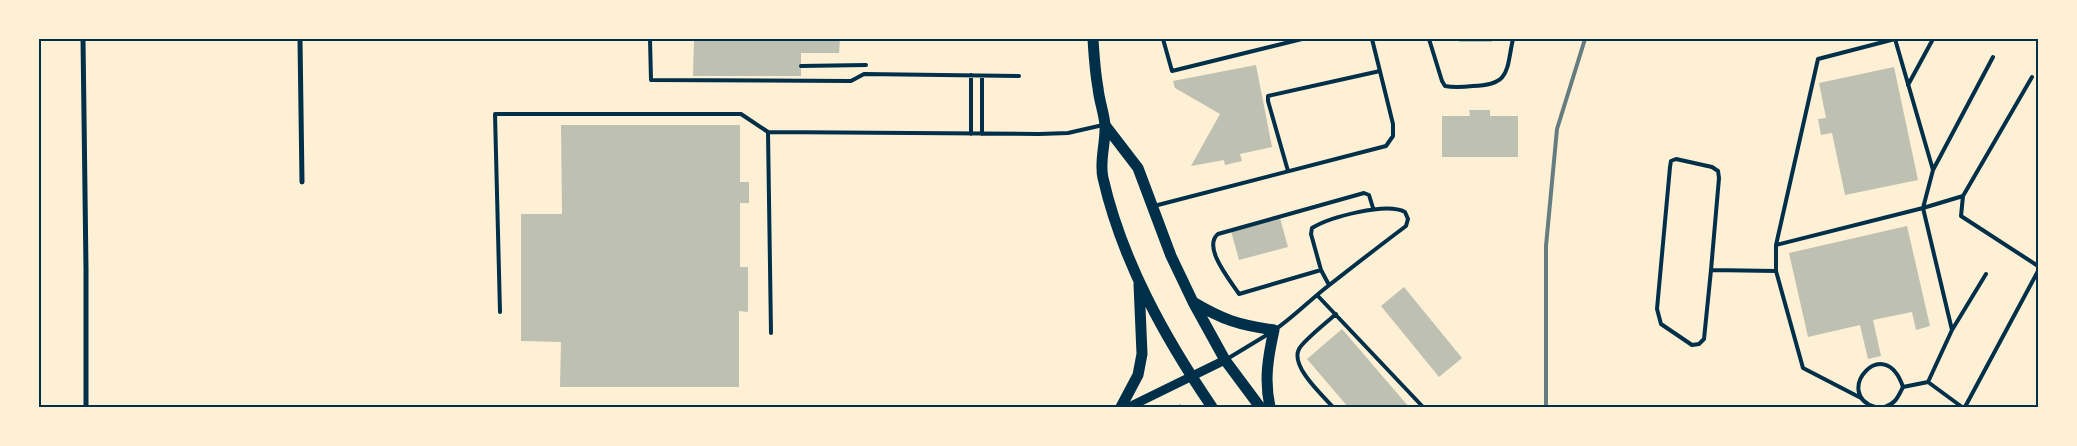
<svg xmlns="http://www.w3.org/2000/svg" width="2077" height="446" font-family="'Alegreya Sans',sans-serif">
	<style>
		.building { fill: #bec0b2 }
		.lines { fill: none; stroke-linecap: round; stroke-linejoin: round }
		.path { stroke: #003049; stroke-width: 3 }
		.service { stroke: #003049; stroke-width: 4 }
		.minor { stroke: #003049; stroke-width: 5 }
		.tertiary { stroke: #003049; stroke-width: 9 }
		.primary { stroke: #003049; stroke-width: 11 }
		.rail { stroke: #657d81; stroke-width: 4 }
		.neatline { fill: none; stroke: #003049; stroke-width: 2 }
	</style>
	<rect width="100%" height="100%" fill="#fdf0d5"/>
	<!-- building -->
	<path class="building" d="M694,39H840L839,53H801V76H693Z
		M1459,39H1492V42H1459Z
		M1256,65L1272,147L1240,154L1242,161L1225,165L1224,160L1191,166L1220,114L1175,88L1173,81Z
		M1894,67L1918,180L1845,195L1832,133L1821,135L1818,119L1826,118L1819,83Z
		M1469,110H1490V116H1518V157H1442V116H1470Z
		M561,125H740V182H749V203H740V267H748V312L739,311V387H560L561,342L521,341V214H562Z
		M1280,218L1288,247L1239,260L1231,231Z
		M1907,226L1930,326L1916,330L1912,312L1873,320L1881,356L1868,359L1860,325L1808,337L1789,253Z
		M1404,287L1462,358L1439,377L1381,306Z
		M1342,329L1409,407H1348L1307,359Z"/>
	<g class="lines">
		<!-- path -->
		<path class="path" d="M1180,406L1181,407"/>
		<!-- service -->
		<path class="service" d="M650,39L651,80L851,81L864,74L1019,76
			M1163,39L1172,71L1302,39
			M1429,39L1442,81L1445,86C1455,88 1464,87 1473,86C1511,85 1506,70 1513,39
			M801,66L866,65
			M982,76V134
			M1908,85L1933,39
			M768,132L771,333
			M971,134V75
			M1288,171L1268,101V96L1380,71
			M1963,196L1961,216L2038,266
			M1154,206L1386,146L1393,136V124L1372,39
			M1923,208L1963,196L2032,77
			M1923,208L1933,170L1993,57
			M1776,245L1818,59L1895,39L1933,170
			M1321,270L1239,294C1230,280 1202,247 1218,234L1364,193L1369,195L1373,208
			M1711,270L1704,339L1699,344L1692,345L1661,324L1657,309L1670,167L1671,161L1676,159L1712,167L1718,171L1719,178L1711,270L1776,271
			M1317,295L1423,407
			M500,312L495,114H741L768,132L1039,134L1068,133L1103,125
			M1276,329C1293,317 1307,303 1323,290C1351,268 1378,247 1406,226L1408,219L1405,212C1386,202 1330,217 1312,228L1311,234L1321,270L1329,285
			M1952,330L1986,274
			M1227,359L1270,333
			M1903,387L1928,382L1962,407
			M1861,398L1803,368L1776,271V245L1923,208L1952,330L1928,382
			M1333,407C1322,395 1290,366 1299,349C1303,341 1327,322 1336,314
			M1875,407C1832,394 1884,331 1903,387C1898,397 1896,403 1885,407
			M1965,407L2038,271"/>
		<!-- minor -->
		<path class="minor" d="M83,39L86,269V407
			M300,39L302,182"/>
		<!-- tertiary -->
		<path class="tertiary" d="M1129,407L1225,360"/>
		<!-- primary -->
		<path class="primary" d="M1093,39C1094,55 1095,72 1098,88C1099,100 1104,113 1105,125C1106,142 1099,162 1103,178C1122,261 1165,338 1212,407
			M1105,125L1138,168L1171,256L1193,302L1225,360L1260,407
			M1193,302C1223,320 1239,325 1274,330C1268,357 1264,380 1270,407
			M1121,407L1138,375L1142,354L1139,284"/>
		<!-- rail -->
		<path class="rail" d="M1546,407V246L1557,129L1585,39"/>
	</g>
	<!-- border -->
	<rect width="2077" height="446" fill="none" stroke="#fdf0d5" stroke-width="80"/>
	<rect x="40" y="40" width="1997" height="366" class="neatline"/>
</svg>
